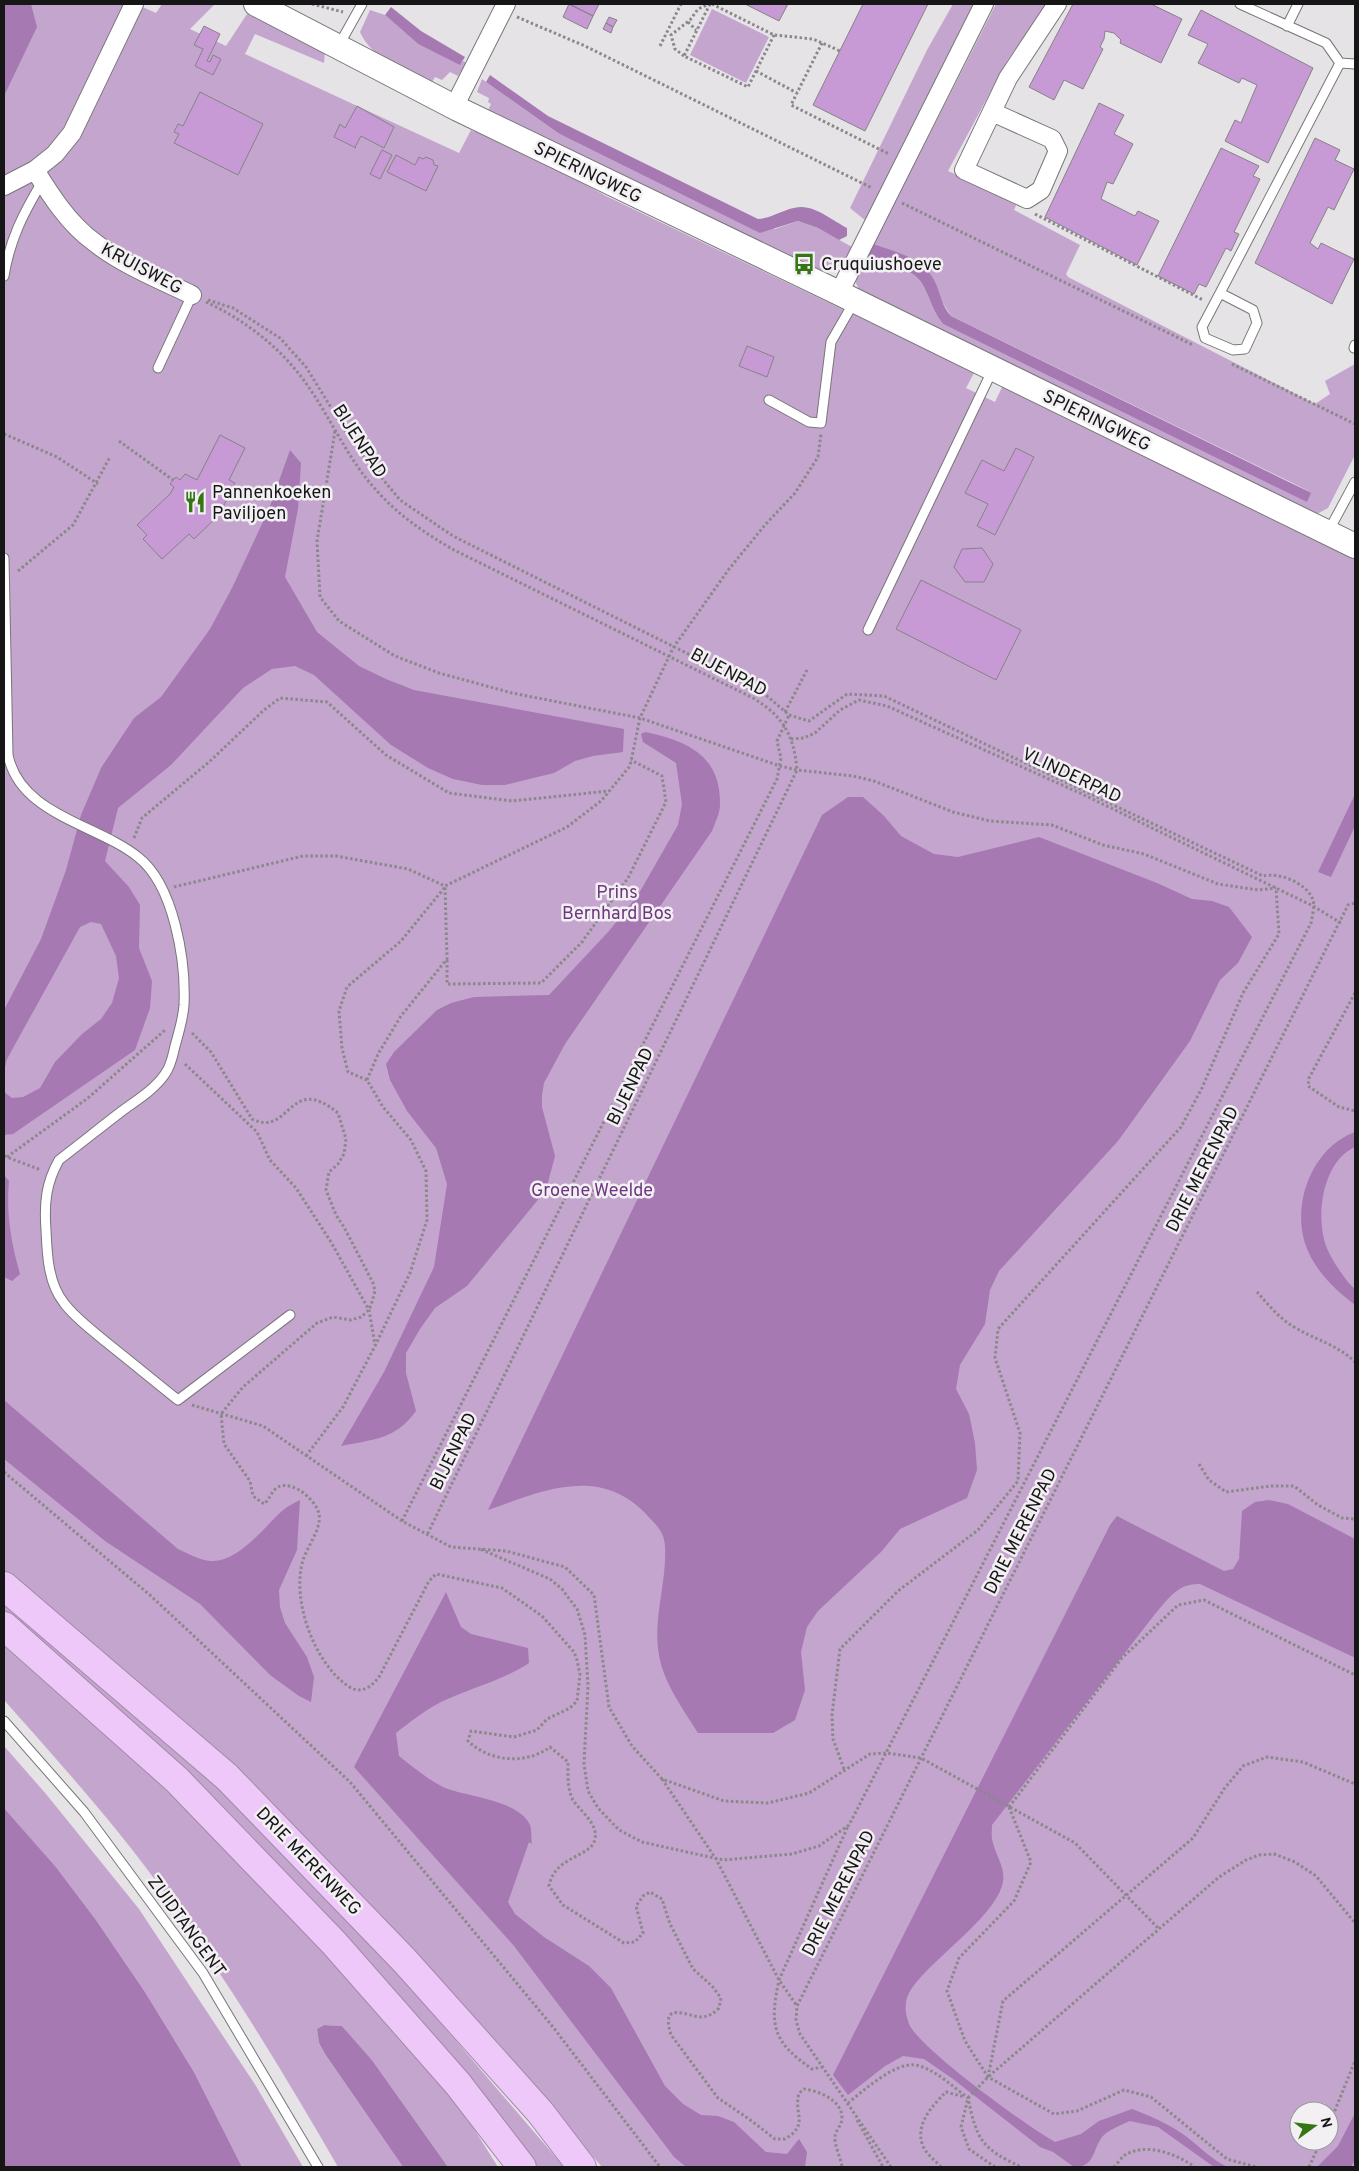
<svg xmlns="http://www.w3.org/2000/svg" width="1359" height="2171" font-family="Overpass,sans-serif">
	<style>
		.green { fill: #c4a5ce; fill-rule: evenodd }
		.water { fill: #a679b3 }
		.building { fill: #c799d5; stroke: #858386 }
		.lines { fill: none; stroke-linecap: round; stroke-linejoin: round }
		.lane-casing { stroke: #787679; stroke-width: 11 }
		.street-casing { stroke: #787679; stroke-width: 20 }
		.secondary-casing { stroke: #787679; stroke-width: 26 }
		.highway-casing { stroke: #a28aa9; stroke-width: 30 }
		.path { stroke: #8a888a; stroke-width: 3; stroke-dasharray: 2.5 2.5; stroke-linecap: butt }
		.lane { stroke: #fff; stroke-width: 9 }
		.street { stroke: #fff; stroke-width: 18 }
		.secondary { stroke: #fff; stroke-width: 24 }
		.highway { stroke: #edc8f8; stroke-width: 28 }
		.labels { text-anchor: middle; stroke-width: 5; stroke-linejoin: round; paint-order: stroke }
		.street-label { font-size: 18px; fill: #171617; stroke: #f2f0f3 }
		.poi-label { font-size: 18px; fill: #171617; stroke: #f2f0f3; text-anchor: start }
		.park-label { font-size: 18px; fill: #6e367f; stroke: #f2f0f3 }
	</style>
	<rect width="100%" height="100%" fill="#e5e3e6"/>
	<!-- green -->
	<path class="green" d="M4,4H136L156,13L162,4H215L190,29L226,46L247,14L325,51L324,63L255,34L245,54L459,153L471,130L474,132L476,129L548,164L606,196L904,339L918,343L975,371L966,388L995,402L1003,385L1355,556V1617L1239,1556L1240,1602L1355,1658V2167H602L461,2004L4,1575ZM1299,2111H1329V2141H1299Z
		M953,4H975L866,221L850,208L927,50Z
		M996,4H1047L1007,61L948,171L1017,203L1014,210L1080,245L1066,274L1068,277L1315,404L1330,394L1325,381L1355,364V455L1328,508L1317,514H1306L862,296L855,281L868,256C884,262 910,267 921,282C930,296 932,311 943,324L1092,396L1311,492L951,316L916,260L874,244Z
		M712,9L769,37L746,83L690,55Z
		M370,10L385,15L418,44L460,64L463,61L469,64L464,72L461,71L458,76L450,72L442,80L435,77L432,82C407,69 371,59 360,32Z
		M482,79L558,133L775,229L798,221L818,228L852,247C836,290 800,263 771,251L488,110L491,104L488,102L489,98L477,92Z
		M4,1600L158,1729L350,1917L564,2167H535L4,1618Z
		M4,1646L89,1717L240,1860L377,2006L467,2118L498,2167H448L372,2060L342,2026L324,2025L317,2029L319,2043L325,2054L403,2167H338C284,2073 227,1980 164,1892C116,1825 58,1761 4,1700Z
		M4,1746L46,1794L139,1909L256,2086L303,2167H242L194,2072L145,1992L96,1920L56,1867L4,1808Z"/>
	<!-- water -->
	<path class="water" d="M4,4H31L37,27L4,96Z
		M391,7L421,31L465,57L460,65L418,44L385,15Z
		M490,75L548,116L758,219C773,218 785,208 800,207C815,206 834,221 847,228V236L839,240L818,228L798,221L760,233L558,133L486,82Z
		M874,244C898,253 925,258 936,284C941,296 942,306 951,316L1311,493L1307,502L943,324C932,311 930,296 921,282C910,267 884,262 868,256Z
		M290,450L301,463L298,509L285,577L317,632L359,666L386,679L414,690L624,729L623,752L593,756L575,761L554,773L505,785H482L453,779L428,768L391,745L314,675L295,666L272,669L243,688L171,765L118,808L105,861L129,887L140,905L139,948L152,981L150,1008L135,1050L13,1134L4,1135V1092L12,1098L23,1097L40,1088L55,1062L82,1034L101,1019L112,1003L119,978L116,956L101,924L91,922L80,927L7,1059L4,1071V1010L41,939L66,870L81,815L101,768L134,718L161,697L210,629L232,588L269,509Z
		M645,732C687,741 721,755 720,805C720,813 715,823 712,831L565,1044L544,1083L542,1095V1107L555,1156L546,1190L467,1286L435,1308L420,1329L406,1353V1373L416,1411C395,1440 374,1439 341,1446L384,1372L434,1267L447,1184L436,1148L407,1111L390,1080L386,1064L394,1052L437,1010L451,1003L474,997L549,995L609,931L638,895L678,825L682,804L676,763L643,742L641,734Z
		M1355,794V826L1331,877L1318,872Z
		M848,797H863L884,816L901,836L934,854L958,857L1039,837L1157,883L1192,899L1212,901L1229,907L1252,937L1238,963L1220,980L1190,1041L1118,1141L999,1271L990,1290L985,1324L960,1365L956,1389L969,1414L975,1443L977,1470L967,1498L900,1529L881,1552L818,1611L807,1627L801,1652L805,1690L795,1720L773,1733H698C682,1707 661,1680 658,1648C654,1615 667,1580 665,1546C664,1530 654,1523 644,1512C597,1465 540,1492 488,1510L822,815Z
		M1355,1132V1147C1323,1161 1315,1215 1326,1246C1331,1259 1339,1270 1348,1282C1349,1284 1354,1287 1355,1290C1357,1294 1355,1301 1355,1305C1336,1290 1318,1274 1308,1251C1289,1208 1311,1148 1355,1132Z
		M4,1175L9,1181C6,1214 11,1242 20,1274L12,1281L4,1277Z
		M4,1400L178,1549C189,1554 199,1560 211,1561C238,1563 265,1526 283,1510C288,1506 294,1503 300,1500L297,1550L279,1590L280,1607L285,1623L307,1657L314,1677L311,1702L299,1696L270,1675L200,1604L105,1541L4,1459Z
		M1269,1500L1288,1504L1355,1539V1658L1200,1584C1178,1583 1169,1598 1155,1614L992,1825C992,1830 991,1838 993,1843C997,1859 1007,1869 1002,1886C991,1920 933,1958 912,1988C904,1999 904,2011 909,2024C920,2049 1028,2127 1055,2142L1081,2134L1099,2121L1132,2109C1151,2116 1171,2125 1187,2137C1201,2148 1212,2160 1228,2167H1214L1158,2127L1130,2121C1121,2125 1108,2130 1102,2137C1092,2151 1095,2167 1074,2167L1053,2152L1040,2147L953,2079L924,2059L903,2056L885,2066L848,2095L833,2075L1110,1525L1117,1516L1224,1571L1233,1569L1239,1559L1242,1511L1255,1502Z
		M446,1592L461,1627L471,1634L528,1648L529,1663C502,1681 470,1688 441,1702C425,1710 410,1722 396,1733L399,1756C413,1767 427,1779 443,1787C465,1797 518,1799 530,1825C532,1830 531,1839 532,1844L529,1842L508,1902L515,1914L544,1937L589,1966L611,1988L665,2086L683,2104L701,2115L718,2116L734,2122L766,2152L787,2154L799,2139L807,2152L805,2167H686L674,2157L514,1946L354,1767Z
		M4,1808L56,1867L96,1920L145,1992L194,2072L242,2167H4Z
		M324,2025L342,2026L372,2060L448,2167H403L325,2054L319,2043L317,2029Z
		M1355,2113V2160L1351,2167H1317L1338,2146Z"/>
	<!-- building -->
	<path class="building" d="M569,4H599L593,16Z
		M569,4L593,16L587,29L563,17Z
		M745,4H788L779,21Z
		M863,4H928L865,131L813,105Z
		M1073,4H1151L1182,19L1161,63L1120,43L1121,40L1114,33L1105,31L1104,39L1100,47L1103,49L1083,89L1064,80L1054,100L1029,87Z
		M1201,10L1313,68L1268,163L1225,141L1235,120L1241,123L1257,85L1242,78L1239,83L1198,63L1208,44L1188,35Z
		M609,17L617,20L613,27L606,23Z
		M606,23L613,27L611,33L603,29Z
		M204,26L220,34L207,61L210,62L213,55L221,59L213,75L195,66L203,49L194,45Z
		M200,92L263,124L238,175L174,143L179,134L174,132L178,124L183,126Z
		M1099,103L1124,115L1114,134L1133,144L1113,184L1107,182L1101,199L1135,216L1138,211L1159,221L1137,265L1045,217Z
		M357,106L394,127L384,148L361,136L355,147L356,148L334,137L340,124L345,128Z
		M1315,138L1340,150L1335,160L1354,169L1334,210L1328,207L1310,243L1318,249L1321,243L1354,259L1332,304L1255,263Z
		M1221,148L1259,166L1253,176L1260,179L1234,232L1239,234L1231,251L1226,248L1206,287L1199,284L1194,294L1158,276Z
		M382,150L392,155L380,179L370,174Z
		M396,155L415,165L419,157L423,159L426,157L433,160L434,165L438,166L426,191L387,172Z
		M747,346L774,357L767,377L739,366Z
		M220,435L245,448L229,480L235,483L219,515L194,539L189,534L162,559L143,539L147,535L137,525L170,494L174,487L170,484L176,477L180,480L185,474L197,480Z
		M1016,448L1034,457L995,535L977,526L988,504L965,493L982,460L1004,471Z
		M982,548L993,564L984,582H965L954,567L962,549Z
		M921,580L1021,630L996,680L896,629Z"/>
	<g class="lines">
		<!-- lane casing -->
		<g class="lane-casing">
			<path id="lane" d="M1240,4L1326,43L1340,63L1355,64
				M1287,26L1298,4
				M339,45L362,4
				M4,276C10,239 23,214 42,182
				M1220,293L1253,310L1257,323L1245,349L1233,350L1205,338L1202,327L1220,293L1340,63
				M1354,348L1355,345
				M158,368L192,295
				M769,400L809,422L821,423L831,342L854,302
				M1328,532L1355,482
				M4,558L8,755C20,815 97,824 138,857C174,885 186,961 184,1005C183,1019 179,1032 175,1046C173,1055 171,1066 165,1074C155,1089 137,1100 122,1111C101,1127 80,1144 59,1160C46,1183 44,1203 46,1230C47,1254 48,1283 64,1303C75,1318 92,1330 106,1342C130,1361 154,1381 178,1400L290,1315
				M868,630L993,369
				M4,1721L84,1812L203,1973L318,2167"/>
		</g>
		<!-- street casing -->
		<g class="street-casing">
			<path id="street" d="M454,107L506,4
				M992,112L1052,139L1058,151L1041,190L1027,199L964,170L1008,78L1057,4
				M35,170C51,196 69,224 94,242C123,265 159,279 192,295
				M4,186L35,170L55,154L72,133L134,4
				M839,293L984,4"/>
		</g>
		<!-- secondary casing -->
		<g class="secondary-casing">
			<path id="secondary" d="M256,4L458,109L839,293L1355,546"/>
		</g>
		<!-- highway casing -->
		<g class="highway-casing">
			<path id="highway" d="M4,1586L227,1777L404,1960L540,2112L582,2167
				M4,1626L177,1780L334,1943L458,2084L522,2167"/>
		</g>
		<!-- path -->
		<path class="path" d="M312,4L343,12
			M710,4L684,56L748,87L774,35
			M712,4L774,35L813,39L840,51
			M517,17L585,46L872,188
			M688,22L696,30
			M822,43L791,105L889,154
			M660,46L681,4
			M684,56L675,49L671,35L690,20L698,9L709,4
			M756,71L797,93
			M902,203L1193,345
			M1035,214L1203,300
			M208,300L233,308L280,338L306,367L353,443L400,500L453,536L760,690L789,715L809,721L847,694L884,696L1263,876C1279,872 1307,883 1313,900C1315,906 1312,917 1311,923L849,1825L819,1846L792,1854L723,1860L642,1842L619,1830L598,1808L588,1791L584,1764L588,1686L585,1635L577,1609L562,1589L550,1579L480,1549
			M206,302C249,322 286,352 312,392C334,425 350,462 377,491C398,515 425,533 452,549L753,698C783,716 794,735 797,770L427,1535
			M1232,364L1355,424
			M335,431L317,541L320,597L339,621L395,656L439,673L512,693L640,718L780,766L797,770L853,776L874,781L953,812L990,821L1052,825L1103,845L1144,854L1218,884L1258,890L1276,888
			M4,434L57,457L98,484
			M119,441L173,480
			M18,571L73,525L110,457
			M785,712L808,668
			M791,739L804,738L815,733L840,710L859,700L887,706L1082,794L1313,906L1341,923
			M134,838L142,818L209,762L264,710L280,698L327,702L386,755L449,793L512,801L609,791
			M174,887L303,856H336L408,869L445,886L567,827L601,801L630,766L640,718L673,648L729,569L765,525L795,493L818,457L821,434
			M447,960V984L541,983L582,942L628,878L666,802L662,776L631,760
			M1355,993L1309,1078L1308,1086L1339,1107L1355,1111
			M192,1033L211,1052L252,1119C291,1138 288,1072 338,1113L346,1139L344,1154L338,1164L329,1172L326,1190L336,1215L344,1227L373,1283L375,1291L372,1302L369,1310L361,1317L351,1320L333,1317L317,1323L243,1387L221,1414L224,1444L250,1481L253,1496L264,1504C270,1499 272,1490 278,1487C293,1480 316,1500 319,1514C322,1528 307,1547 303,1560C291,1599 314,1663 348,1686C361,1695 371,1687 379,1677L429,1581L436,1574L502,1588L542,1616L574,1652L577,1660L580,1675L577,1701L570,1708L547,1719L537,1730L514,1737L471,1731L468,1741C490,1762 526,1765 550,1747L568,1762C568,1773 567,1789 573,1800C580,1811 598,1823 595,1839C591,1858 555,1855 549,1886L563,1905L624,1943L635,1942L643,1933L636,1906L643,1896L650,1892L662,1899L670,1924L693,1969L712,1986L721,1998L719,2008C714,2013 710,2016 702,2017C687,2017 660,1999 671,2035L718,2098L749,2119L775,2139H785C810,2124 793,2115 799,2093L804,2089C819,2091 842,2100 842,2118C842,2125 836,2130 835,2136C834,2145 841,2158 842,2167
			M185,1064L257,1132L270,1160L296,1188L331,1242L369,1310L375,1345
			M367,1080L348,1072L342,1048L339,1011L347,987L401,941L445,887
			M4,1156L41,1170
			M7,1157L88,1098L165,1030
			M1257,1292C1267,1303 1278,1317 1291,1325C1312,1339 1337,1344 1355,1362
			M192,1405L263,1426L402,1521L451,1547L506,1551L565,1567L594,1595L609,1707L632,1746L662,1779L724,1801L768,1803L809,1793L870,1754L887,1753L921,1758L1075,1843L1158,1928
			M306,1456L343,1407L375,1346L410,1273L427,1220L426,1171L411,1140L383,1107L367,1080L378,1054L401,1016L447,959L445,886
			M1199,1464L1209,1480L1226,1492L1271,1486H1294L1318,1505L1342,1518L1355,1519
			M4,1472L151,1596L350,1782L553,2027L660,2167
			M402,1521L777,779L781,758L777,741L789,715
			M844,1769L833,1739L832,1715L840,1649L898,1591L978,1530L1018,1481L1020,1433L995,1358L998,1329L1181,1127L1202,1088L1243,993L1279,934L1276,888
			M662,1779L716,1859L779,1980L797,2006
			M1009,1807L1031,1862L1014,1901L959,1958L947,1991L965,2041L988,2077L1054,2114L1077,2111L1124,2090L1151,2097L1227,2159L1256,2167
			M1009,1807L1122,1658L1178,1605L1204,1600L1355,1675
			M823,2067L812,2069C773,2042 769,2026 779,1980L848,1826
			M988,2077L1003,2001L1193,1838L1224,1789L1243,1766L1267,1757L1303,1762L1355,1784
			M848,2103C863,2091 895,2062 915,2065C934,2068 953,2087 968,2098C977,2140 981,2148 1021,2167
			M857,2120L883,2167
			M1329,2125L1355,2061
			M891,2167L800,2034L796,2020L797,2006L1348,905L1355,903
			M941,2167C936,2161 926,2154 923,2146C914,2125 933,2105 946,2092L965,2097
			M995,2167L969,2149L961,2127L968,2098L988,2077L1219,1877L1246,1860L1259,1855L1274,1854L1295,1862L1316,1876L1355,1923
			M1114,2167C1117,2164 1121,2158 1125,2155C1147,2142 1176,2154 1195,2167
			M1309,2167L1321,2141"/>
		<!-- lane -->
		<use href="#lane" class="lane"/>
		<!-- street -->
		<use href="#street" class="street"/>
		<!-- secondary -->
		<use href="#secondary" class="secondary"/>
		<!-- highway -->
		<use href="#highway" class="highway"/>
	</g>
	<!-- icons -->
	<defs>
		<g id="bus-bare" transform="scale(1.725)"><path d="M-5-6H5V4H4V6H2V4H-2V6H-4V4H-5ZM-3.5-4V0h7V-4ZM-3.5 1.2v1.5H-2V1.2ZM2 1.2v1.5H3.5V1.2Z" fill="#347614" stroke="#f2f0f3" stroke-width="2.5" paint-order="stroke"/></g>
		<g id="restaurant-bare" transform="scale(1.725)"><path d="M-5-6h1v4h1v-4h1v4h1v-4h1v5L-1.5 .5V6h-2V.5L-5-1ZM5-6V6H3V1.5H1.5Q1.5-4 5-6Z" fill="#347614" stroke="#f2f0f3" stroke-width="2.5" paint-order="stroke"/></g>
	</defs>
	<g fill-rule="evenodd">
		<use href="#bus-bare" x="804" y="264"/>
		<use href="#restaurant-bare" x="195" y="502"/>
	</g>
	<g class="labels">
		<!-- street labels -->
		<g class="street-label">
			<text transform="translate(588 172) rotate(26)" y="6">SPIERINGWEG</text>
			<text transform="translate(142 268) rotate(28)" y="6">KRUISWEG</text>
			<text transform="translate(1097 420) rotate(26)" y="6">SPIERINGWEG</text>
			<text transform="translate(360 441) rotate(57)" y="6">BIJENPAD</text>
			<text transform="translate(729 672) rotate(28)" y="6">BIJENPAD</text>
			<text transform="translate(1072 775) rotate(25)" y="6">VLINDERPAD</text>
			<text transform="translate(630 1086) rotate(-64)" y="6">BIJENPAD</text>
			<text transform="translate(1202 1169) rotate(-63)" y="6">DRIE MERENPAD</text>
			<text transform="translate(453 1451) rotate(-64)" y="6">BIJENPAD</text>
			<text transform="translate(1020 1531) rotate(-63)" y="6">DRIE MERENPAD</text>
			<text transform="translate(309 1861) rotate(46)" y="6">DRIE MERENWEG</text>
			<text transform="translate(838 1893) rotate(-63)" y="6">DRIE MERENPAD</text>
			<text transform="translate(187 1926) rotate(54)" y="6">ZUIDTANGENT</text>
		</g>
		<!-- poi labels -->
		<g class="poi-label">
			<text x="821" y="270">Cruquiushoeve</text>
			<text x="212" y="498">Pannenkoeken<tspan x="212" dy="21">Paviljoen</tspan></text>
		</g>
		<!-- park labels -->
		<g class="park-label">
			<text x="617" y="898">Prins<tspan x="617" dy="21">Bernhard Bos</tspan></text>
			<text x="592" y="1196">Groene Weelde</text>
		</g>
	</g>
	<!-- border -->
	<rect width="1359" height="2171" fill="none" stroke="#171617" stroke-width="10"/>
	<!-- north arrow -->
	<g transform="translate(1314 2126) rotate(75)"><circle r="24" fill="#f2f0f3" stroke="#9a999b"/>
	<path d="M0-4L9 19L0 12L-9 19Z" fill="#347614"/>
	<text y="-8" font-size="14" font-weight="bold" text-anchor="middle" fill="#171617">N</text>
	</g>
</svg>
